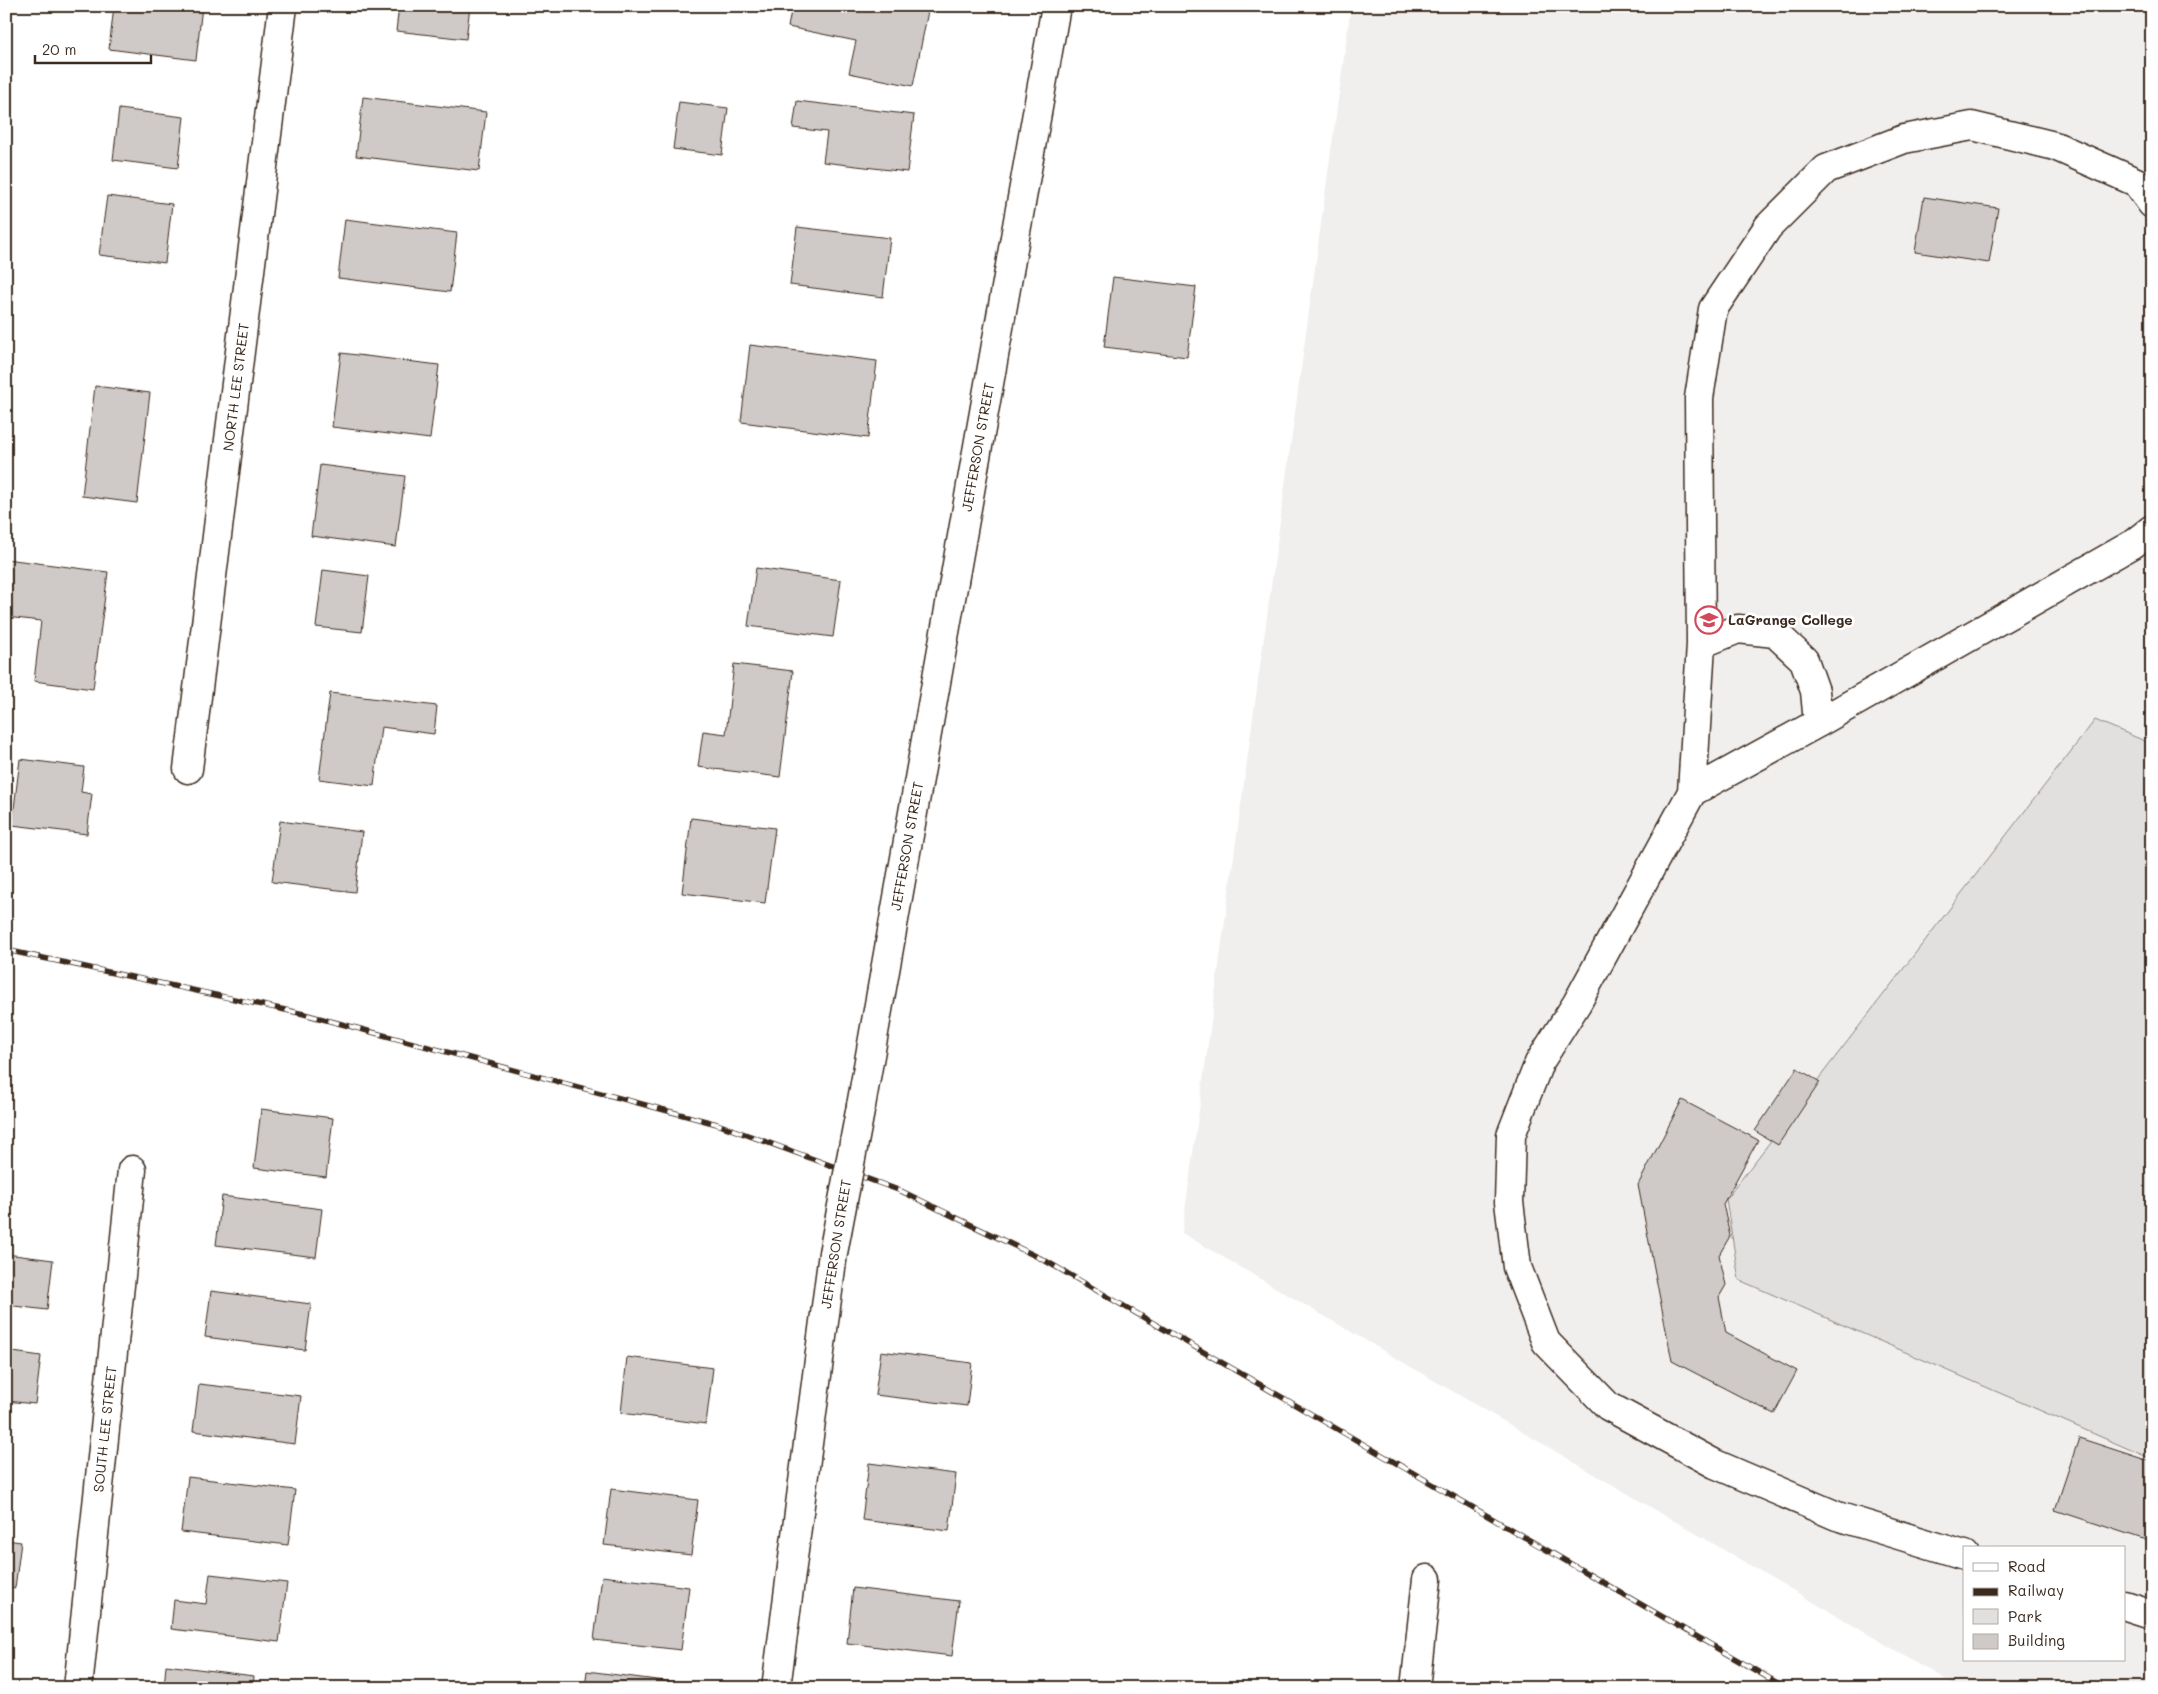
<svg xmlns="http://www.w3.org/2000/svg" width="2158" height="1694" font-family="Mali,sans-serif">
	<style>
		.built { fill: #f1efee; fill-rule: evenodd }
		.green { fill: #e2e0de; stroke: #8e857e }
		.building { fill: #cfcac7; stroke: #3b2a1e }
		.lines { fill: none; stroke-linecap: round; stroke-linejoin: round }
		.minor-casing { stroke: #3b2a1e; stroke-width: 31 }
		.minor { stroke: #fff; stroke-width: 28 }
		.rail-casing { stroke: #3b2a1e; stroke-width: 5.5 }
		.rail { stroke: #fff; stroke-width: 4; stroke-dasharray: 11; stroke-linecap: butt }
		.minor-bridge-casing { stroke: #3b2a1e; stroke-width: 31; stroke-linecap: butt }
		.minor-bridge { stroke: #fff; stroke-width: 28 }
		.labels { text-anchor: middle; stroke-width: 5; stroke-linejoin: round; paint-order: stroke }
		.street-label { font-size: 14px; fill: #3b2a1e; stroke: #fff }
		.poi-label { font-size: 14px; font-weight: bold; fill: #3b2a1e; stroke: #fff; text-anchor: start }
	</style>
	<rect width="100%" height="100%" fill="#fff"/>
	<filter id="ink" filterUnits="userSpaceOnUse"><feTurbulence type="fractalNoise" baseFrequency=".02" numOctaves="2"/><feDisplacementMap in="SourceGraphic" scale="10" xChannelSelector="R" yChannelSelector="G"/><feConvolveMatrix kernelMatrix="1 2 1 2 8 2 1 2 1" color-interpolation-filters="sRGB"/></filter>
	<g filter="url(#ink)">
		<!-- built -->
		<path class="built" d="M1351,6H2152V1688H1960L1182,1233ZM1964,1548H2124V1660H1964Z"/>
		<!-- green -->
		<path class="green" d="M2095,720L2152,744V1459L1739,1280L1726,1199Z"/>
		<!-- building -->
		<path class="building" d="M114,6H202L196,60L109,49Z
			M399,6H470L466,39L396,31Z
			M792,6H929L913,86L849,73L856,41L788,27Z
			M1193,6H1219L1217,12Z
			M363,97L486,112L479,171L356,156Z
			M797,101L914,115L907,172L823,162L827,132L793,128Z
			M679,102L728,108L722,155L673,149Z
			M119,109L184,117L178,168L113,160Z
			M107,196L172,204L165,263L99,255Z
			M1924,197L1998,208L1989,263L1915,252Z
			M345,219L457,233L450,292L338,278Z
			M797,227L890,238L883,297L790,285Z
			M1113,277L1196,287L1187,357L1104,347Z
			M750,345L877,361L868,438L741,422Z
			M341,353L439,365L430,439L332,427Z
			M95,386L150,393L137,503L82,496Z
			M320,465L405,476L396,547L311,536Z
			M6,559L108,572L93,689L34,681L41,621L6,617Z
			M756,568L841,580L833,637L748,626Z
			M323,570L369,576L362,632L316,627Z
			M734,664L793,671L780,777L698,767L703,731L726,734Z
			M330,693L437,706L434,734L381,727L374,786L319,779Z
			M20,759L84,767L81,792L92,794L87,834L12,825Z
			M691,818L775,828L765,903L682,893Z
			M280,821L362,832L355,892L272,882Z
			M1797,1068L1820,1082L1778,1145L1755,1131Z
			M1682,1100L1758,1140L1723,1204L1730,1236L1719,1255L1726,1285L1719,1297L1726,1333L1797,1371L1774,1414L1672,1361L1638,1185Z
			M261,1109L333,1118L326,1177L254,1168Z
			M222,1196L322,1209L316,1257L216,1245Z
			M6,1254L53,1260L47,1310L6,1305Z
			M211,1291L311,1304L305,1350L205,1337Z
			M6,1351L41,1356L35,1404L6,1401Z
			M881,1351L972,1363L967,1406L875,1395Z
			M627,1357L713,1368L706,1424L621,1413Z
			M199,1384L301,1396L295,1444L193,1431Z
			M2079,1438L2152,1462V1542L2055,1510Z
			M869,1463L956,1474L949,1531L862,1520Z
			M188,1477L295,1490L288,1545L181,1532Z
			M611,1489L698,1500L691,1555L604,1545Z
			M6,1540L21,1542L15,1588L6,1587Z
			M210,1574L287,1583L279,1642L171,1629L174,1600L206,1604Z
			M602,1576L689,1587L681,1650L594,1640Z
			M853,1588L959,1601L952,1656L847,1643Z
			M166,1665L254,1676L253,1688H164Z
			M587,1671L680,1683L679,1688H585Z"/>
		<g class="lines">
			<!-- minor casing -->
			<g class="minor-casing">
				<path id="minor" d="M1701,644L1738,629L1775,633L1804,660L1815,691L1818,723
					M188,769L283,6
					M1692,792L1818,723L2133,544L2152,529
					M861,1106L1056,6
					M1964,1555L1837,1516L1715,1464L1608,1406L1546,1342L1517,1267L1509,1202L1511,1135L1539,1063L1577,1003L1692,792L1701,644L1699,398L1713,309L1768,227L1826,169L1904,139L1972,126L2055,146L2136,182L2152,204
					M2124,1605L2152,1614
					M78,1688L132,1170
					M776,1688L833,1253
					M1415,1688L1427,1579"/>
			</g>
			<!-- minor -->
			<use href="#minor" class="minor"/>
			<!-- rail casing -->
			<g class="rail-casing">
				<path id="rail" d="M6,950L304,1014L717,1124L901,1191L1044,1260L1786,1688"/>
			</g>
			<!-- rail -->
			<use href="#rail" class="rail"/>
			<!-- minor-bridge casing -->
			<g class="minor-bridge-casing">
				<path id="minor-bridge" d="M833,1253L861,1106"/>
			</g>
			<!-- minor-bridge -->
			<use href="#minor-bridge" class="minor-bridge"/>
		</g>
	</g>
	<!-- icons -->
	<defs>
		<g id="university-ring" transform="scale(1.4375)"><circle r="9.5" fill="#fff" stroke="#d1495b" stroke-width="1.5"/><path d="M0-5L7-2L0 1L-7-2ZM-4 1L0 2.5L4 1V4Q0 6-4 4Z" fill="#d1495b"/></g>
	</defs>
	<g fill-rule="evenodd">
		<use href="#university-ring" x="1709" y="620"/>
	</g>
	<g class="labels">
		<!-- street labels -->
		<g class="street-label">
			<text transform="translate(236 387) rotate(-83)" y="5">NORTH LEE STREET</text>
			<text transform="translate(978 447) rotate(-80)" y="5">JEFFERSON STREET</text>
			<text transform="translate(907 846) rotate(-80)" y="5">JEFFERSON STREET</text>
			<text transform="translate(836 1244) rotate(-81)" y="5">JEFFERSON STREET</text>
			<text transform="translate(105 1429) rotate(-84)" y="5">SOUTH LEE STREET</text>
		</g>
		<!-- poi labels -->
		<g class="poi-label">
			<text x="1728" y="625">LaGrange College</text>
		</g>
	</g>
	<!-- margin -->
	<rect width="2158" height="1694" fill="none" stroke="#fff" stroke-width="25"/>
	<rect x="12" y="12" width="2133" height="1669" fill="none" stroke="#3b2a1e" stroke-width="2" filter="url(#ink)"/>
	<!-- legend -->
	<rect x="1963" y="1546" width="162" height="115" fill="#ffffff" stroke="#b1aaa5"/>
	<rect x="1973" y="1563" width="25" height="8" fill="#ffffff" stroke="#b1aaa5"/>
	<text x="2008" y="1572" font-size="15" fill="#3b2a1e">Road</text>
	<rect x="1973" y="1588" width="25" height="8" fill="#3b2a1e" stroke="#b1aaa5"/>
	<text x="2008" y="1596" font-size="15" fill="#3b2a1e">Railway</text>
	<rect x="1973" y="1609" width="25" height="15" fill="#e2e0de" stroke="#b1aaa5"/>
	<text x="2008" y="1622" font-size="15" fill="#3b2a1e">Park</text>
	<rect x="1973" y="1634" width="25" height="15" fill="#cfcac7" stroke="#b1aaa5"/>
	<text x="2008" y="1646" font-size="15" fill="#3b2a1e">Building</text>
	<!-- scale -->
	<path d="M35 55v8h116v-8" fill="none" stroke="#3b2a1e" stroke-width="2.5"/>
	<text x="42" y="55" font-size="15" fill="#3b2a1e" stroke="#ffffff" stroke-width="4" paint-order="stroke">20 m</text>
</svg>
